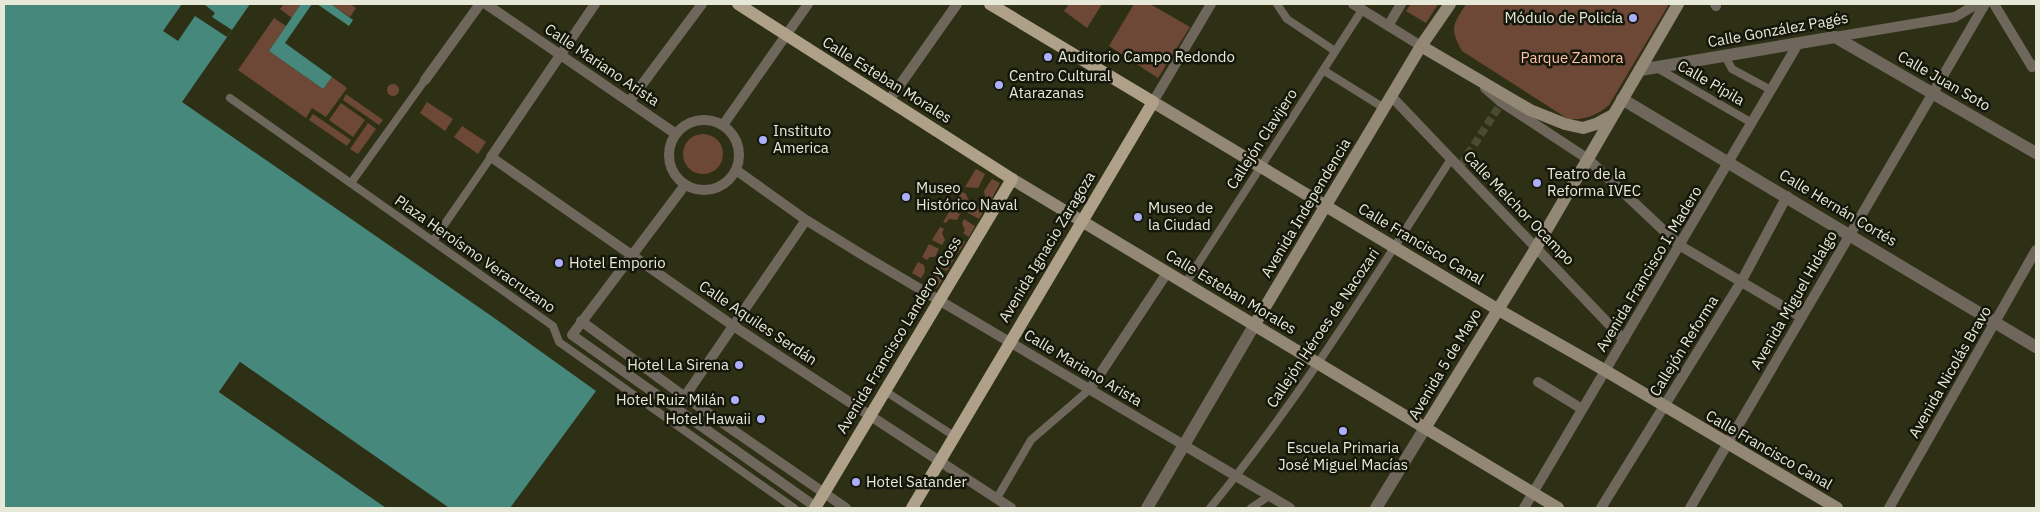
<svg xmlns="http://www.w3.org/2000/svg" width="2040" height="512" font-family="'IBM Plex Sans',sans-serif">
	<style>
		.green { fill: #6e4836 }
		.water { fill: #46887c }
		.pier { fill: #2e3015 }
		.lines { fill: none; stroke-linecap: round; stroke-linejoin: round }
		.pedestrian-tunnel { stroke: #4a4c32; stroke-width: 8; stroke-dasharray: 8 4; stroke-linecap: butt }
		.pedestrian { stroke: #6f675c; stroke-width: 8 }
		.minor { stroke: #6f675c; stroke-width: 10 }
		.tertiary { stroke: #6f675c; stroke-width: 12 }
		.secondary { stroke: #938775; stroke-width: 12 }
		.primary { stroke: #afa089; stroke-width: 12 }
		.poi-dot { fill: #acaffb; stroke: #16170b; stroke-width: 2 }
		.labels { text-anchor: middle; stroke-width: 5; stroke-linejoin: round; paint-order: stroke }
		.poi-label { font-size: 15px; fill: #e7e9d8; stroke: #16170b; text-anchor: start }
		.street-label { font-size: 15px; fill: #e7e9d8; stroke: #16170b }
		.park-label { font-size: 15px; fill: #fec1a5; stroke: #16170b }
	</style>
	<rect width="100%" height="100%" fill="#2e3015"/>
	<!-- green -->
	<path class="green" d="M284,4H301L292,18L280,9Z
		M331,4H350L356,8L350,17Z
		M1069,4H1102L1087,28L1064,11Z
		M1134,4H1150L1190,27L1158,78L1109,46Z
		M1411,4H1438L1426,23L1406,11Z
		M1466,4H1669L1609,105C1596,116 1585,120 1568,119L1462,51C1449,28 1453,25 1466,4Z
		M274,18L286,26L269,51L323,89L332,77L347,88L326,117L312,108L306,118L238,70Z
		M387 90a6 6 0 1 1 12 0a6 6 0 1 1-12 0Z
		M346,94L383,120L379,125L343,100Z
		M427,102L453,119L445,131L420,113Z
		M341,103L365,120L353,137L329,120Z
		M313,114L351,140L347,146L309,120Z
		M368,123L376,129L358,154L350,149Z
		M462,126L486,142L478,154L454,137Z
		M683 154a20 20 0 1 1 40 0a20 20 0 1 1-40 0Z
		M976,169L985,174L978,188L965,187Z
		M992,179L1000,183L991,200L985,196L984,191Z
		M962,192L966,194L969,202L964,210L954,205Z
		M981,203L986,207L979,219L968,213L973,205L978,206Z
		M951,209L960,214L957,220L949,219L946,223L943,222Z
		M964,219L975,226L969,237L963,233L965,230L962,223Z
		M940,227L944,229L942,233L945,240L942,245L932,240Z
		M961,240L965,242L958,253L947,247L950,242L955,243Z
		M929,244L939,249L935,257H930L927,260L922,257Z
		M945,253L954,259L947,271L940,268L942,264L940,260Z
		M918,262L924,265L925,272L921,278L912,273Z
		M937,273L944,277L937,288L928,282L931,276Z"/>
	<!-- water -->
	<path class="water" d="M4,4H250L182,102L490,315L596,391L510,508H449L240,362L219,392L386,508H4Z
		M301,4H312L285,43L332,77L323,89L269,51Z
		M317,4H331L353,20L349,26Z"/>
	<!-- pier -->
	<path class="pier" d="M182,4H204L215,13L212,17L232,30L227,37L195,16L178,41L163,31Z
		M240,362L449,508H445L241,366L223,391L388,508L219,392Z"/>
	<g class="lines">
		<!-- pedestrian-tunnel -->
		<path class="pedestrian-tunnel" d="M1461,165L1498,108"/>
		<!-- pedestrian -->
		<path class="pedestrian" d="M1277,4L1287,19L1335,51
			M1725,56L1732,69L1771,90
			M1657,68L1752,123
			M1323,70L1384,108
			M230,98L553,326L559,342L794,508
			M351,183L425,80
			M433,241L491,157
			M1185,284L1362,10
			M885,391L954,436
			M997,498L1031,440L1090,389
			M1210,508C1300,399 1374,278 1451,159
			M1251,508L1269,496"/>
		<!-- minor -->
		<path class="minor" d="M486,4L676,134
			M595,4L491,157L732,325L1011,508
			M1353,4L1421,46
			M1715,4L1716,6
			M1994,4L2032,67L2036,65
			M1388,26L1401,4
			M1835,37L1955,17L1977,4
			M425,80L480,4
			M1485,88L1501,102L1588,159L1679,245L1801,317
			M1391,96L1624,340
			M890,99L957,4
			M629,102L702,4
			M1153,102L1211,4
			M669 155a35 35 0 1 1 70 0a35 35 0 1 1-70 0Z
			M723,125L808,4
			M736,170L806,220L861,254L1290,508
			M685,185L572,335L816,507
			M581,321L685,397L846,508
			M1538,382L1582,409
			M1090,389L1167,273
			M681,402L806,220
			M1524,508L1798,44
			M1601,508L1741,282L1787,196
			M1690,508L1985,4
			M1889,508L2036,250"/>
		<!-- tertiary -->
		<path class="tertiary" d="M1640,70L1835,37L2036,153
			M1622,99L2036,347
			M1147,508L1255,324
			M1376,508L1425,428"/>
		<!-- secondary -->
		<path class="secondary" d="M1421,46L1530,110L1565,124L1583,128L1596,124L1611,116
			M1153,102L1497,309L1606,371L1837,508
			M1012,179L1558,508
			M1255,324L1421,46L1450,4
			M1425,428L1536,248L1678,4"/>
		<!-- primary -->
		<path class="primary" d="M738,4L1012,179L815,508
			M912,508L1153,102L990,4"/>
	</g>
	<!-- markers -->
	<g class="poi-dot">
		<circle cx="1633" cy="18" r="5"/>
		<circle cx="1048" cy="57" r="5"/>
		<circle cx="999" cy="85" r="5"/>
		<circle cx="763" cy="140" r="5"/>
		<circle cx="1537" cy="183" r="5"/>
		<circle cx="906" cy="197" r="5"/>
		<circle cx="1138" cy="217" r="5"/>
		<circle cx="559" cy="263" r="5"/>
		<circle cx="739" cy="365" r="5"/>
		<circle cx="735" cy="400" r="5"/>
		<circle cx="761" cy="419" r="5"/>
		<circle cx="1343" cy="431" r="5"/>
		<circle cx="856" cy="482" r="5"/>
	</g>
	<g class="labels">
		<!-- poi labels -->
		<g class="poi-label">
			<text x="1623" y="23" text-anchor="end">Módulo de Policía</text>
			<text x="1058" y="62">Auditorio Campo Redondo</text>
			<text x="1009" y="81">Centro Cultural<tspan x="1009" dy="17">Atarazanas</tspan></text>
			<text x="773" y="136">Instituto<tspan x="773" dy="17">America</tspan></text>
			<text x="1547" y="179">Teatro de la<tspan x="1547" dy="17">Reforma IVEC</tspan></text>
			<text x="916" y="193">Museo<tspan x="916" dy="17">Histórico Naval</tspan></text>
			<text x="1148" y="213">Museo de<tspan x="1148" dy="17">la Ciudad</tspan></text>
			<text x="569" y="268">Hotel Emporio</text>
			<text x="729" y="370" text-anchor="end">Hotel La Sirena</text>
			<text x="725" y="405" text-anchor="end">Hotel Ruiz Milán</text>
			<text x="751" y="424" text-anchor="end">Hotel Hawaii</text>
			<text x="1343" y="453" text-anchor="middle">Escuela Primaria<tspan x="1343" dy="17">José Miguel Macías</tspan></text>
			<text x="866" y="487">Hotel Satander</text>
		</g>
		<!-- street labels -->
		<g class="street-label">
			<text transform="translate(1778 30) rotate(-10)" y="5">Calle González Pagés</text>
			<text transform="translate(602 65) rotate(34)" y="5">Calle Mariano Arista</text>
			<text transform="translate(887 80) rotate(32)" y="5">Calle Esteban Morales</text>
			<text transform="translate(1944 81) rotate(30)" y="5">Calle Juan Soto</text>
			<text transform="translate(1711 83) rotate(30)" y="5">Calle Pípila</text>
			<text transform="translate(1262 139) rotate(-57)" y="5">Callejón Clavijero</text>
			<text transform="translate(1306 208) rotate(-59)" y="5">Avenida Independencia</text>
			<text transform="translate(1519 208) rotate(46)" y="5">Calle Melchor Ocampo</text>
			<text transform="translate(1838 208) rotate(31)" y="5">Calle Hernán Cortés</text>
			<text transform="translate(1421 244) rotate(31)" y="5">Calle Francisco Canal</text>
			<text transform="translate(1047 247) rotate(-59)" y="5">Avenida Ignacio Zaragoza</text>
			<text transform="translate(475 254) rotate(35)" y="5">Plaza Heroísmo Veracruzano</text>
			<text transform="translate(1649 269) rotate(-59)" y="5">Avenida Francisco I. Madero</text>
			<text transform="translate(1231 292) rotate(31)" y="5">Calle Esteban Morales</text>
			<text transform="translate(1794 300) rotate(-60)" y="5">Avenida Miguel Hidalgo</text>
			<text transform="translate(758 323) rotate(34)" y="5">Calle Aquiles Serdán</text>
			<text transform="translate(1323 328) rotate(-56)" y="5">Callejón Héroes de Nacozari</text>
			<text transform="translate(899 335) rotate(-59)" y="5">Avenida Francisco Landero y Coss</text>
			<text transform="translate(1684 346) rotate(-58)" y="5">Callejón Reforma</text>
			<text transform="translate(1445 364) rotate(-59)" y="5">Avenida 5 de Mayo</text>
			<text transform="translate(1083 368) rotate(31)" y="5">Calle Mariano Arista</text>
			<text transform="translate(1950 372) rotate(-60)" y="5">Avenida Nicolás Bravo</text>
			<text transform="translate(1769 450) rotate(30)" y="5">Calle Francisco Canal</text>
		</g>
		<!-- park labels -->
		<g class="park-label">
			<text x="1572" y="63">Parque Zamora</text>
		</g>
	</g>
	<!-- border -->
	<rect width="2040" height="512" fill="none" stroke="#e7e9d8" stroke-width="10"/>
</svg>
